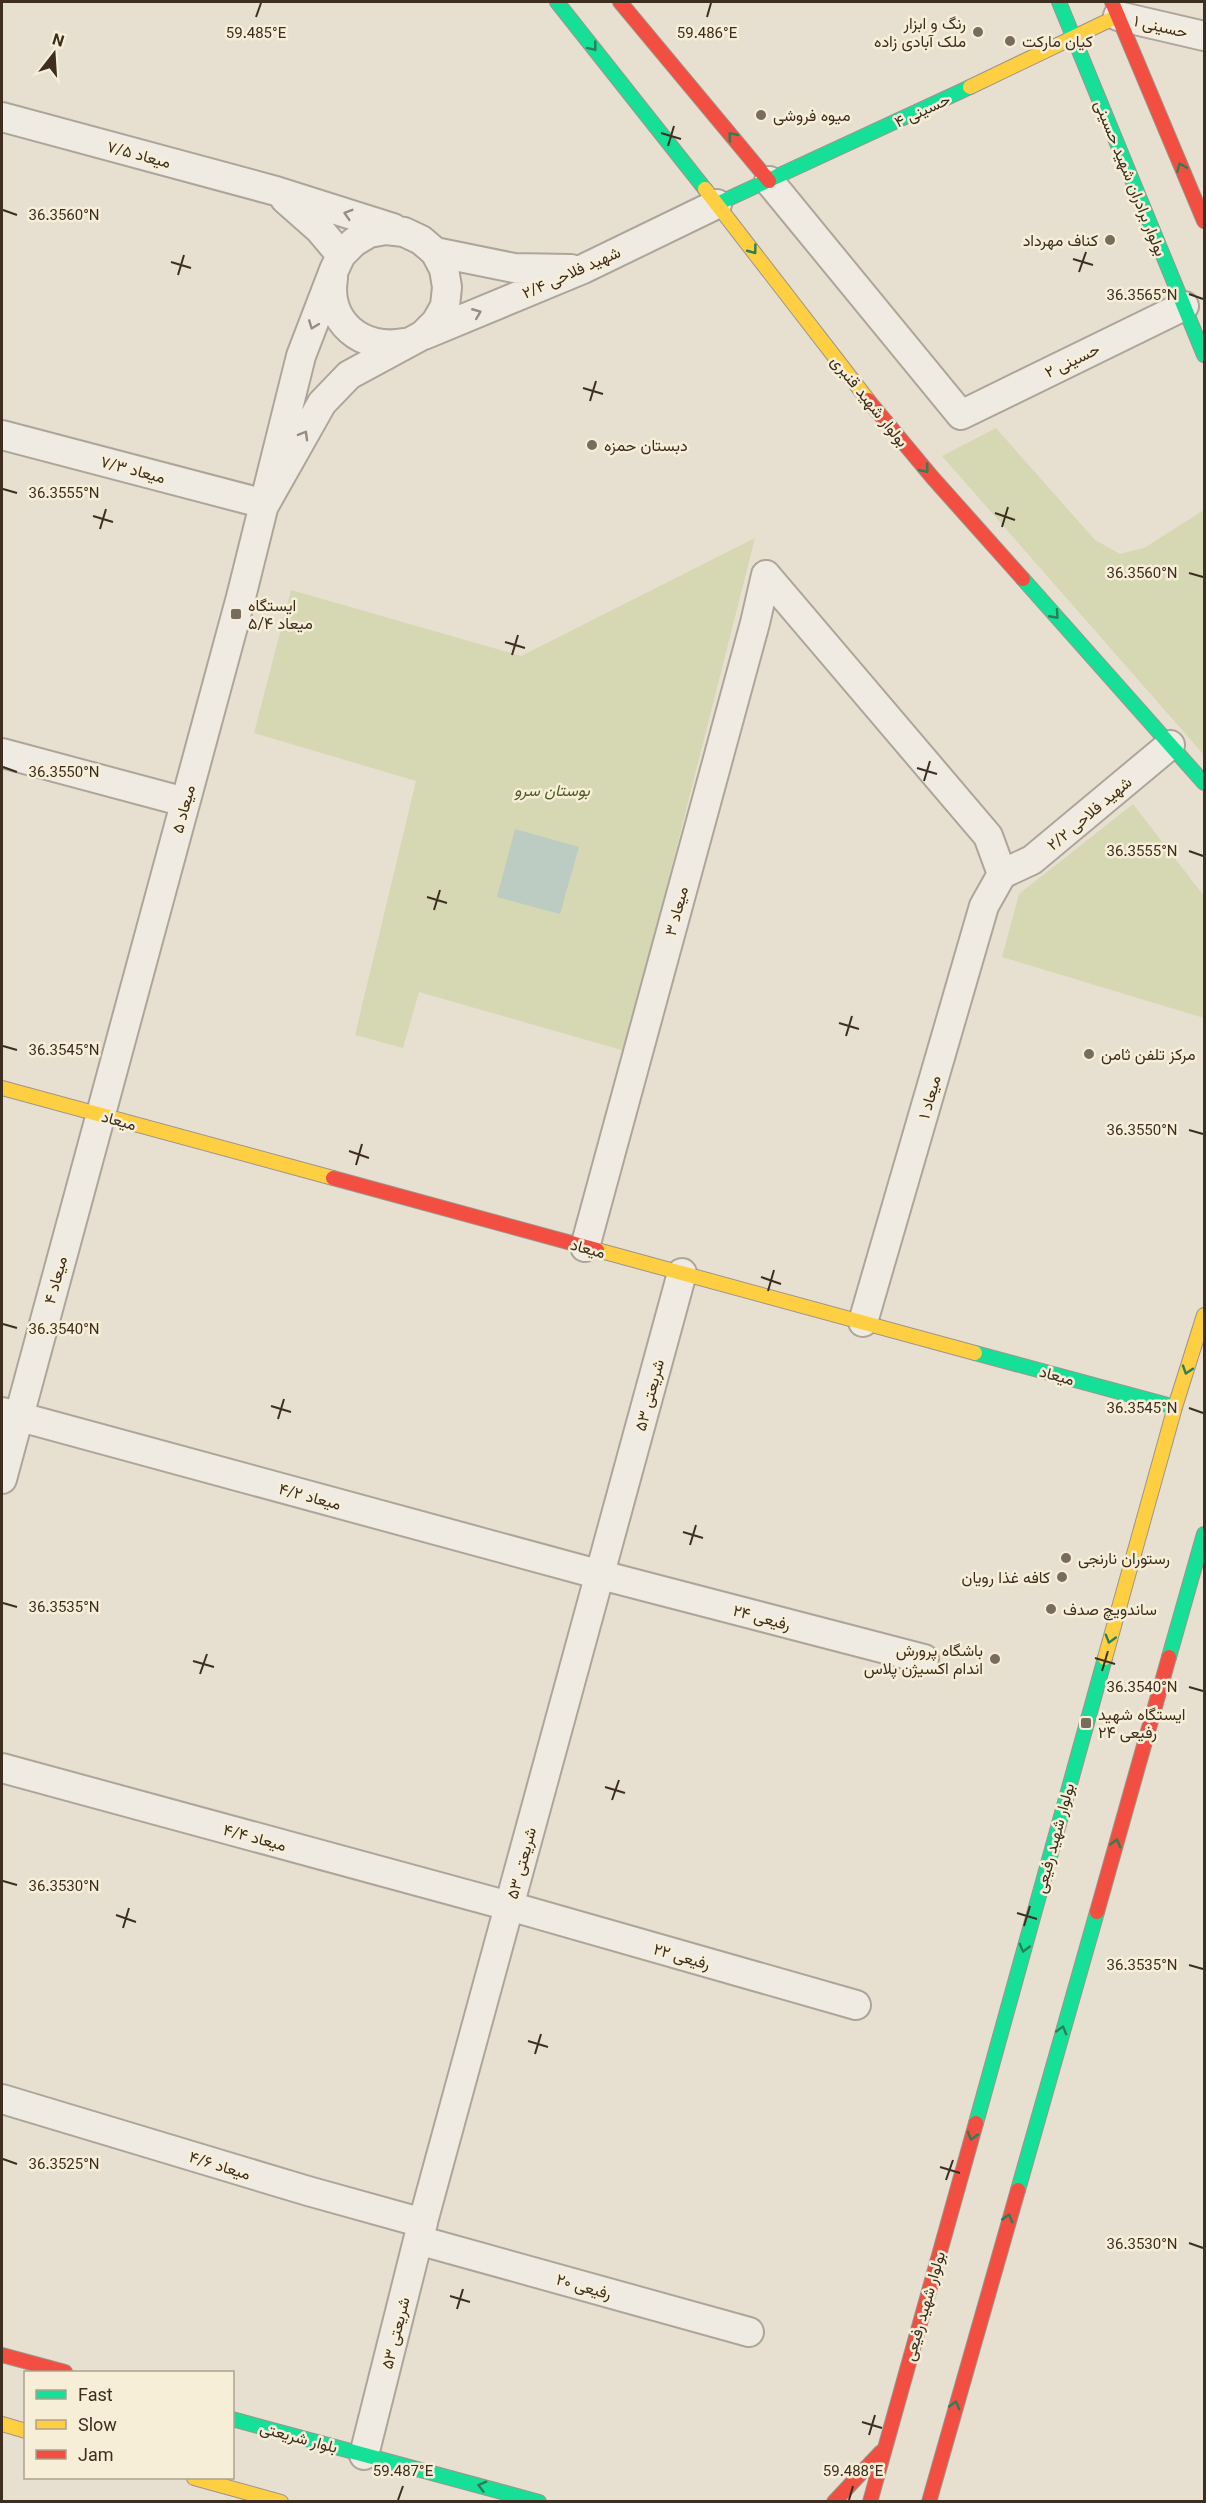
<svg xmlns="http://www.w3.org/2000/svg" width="1206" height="2503" font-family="Georgia,Vazirmatn,serif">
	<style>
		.green { fill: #d6d7b3 }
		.water { fill: #bcccc2 }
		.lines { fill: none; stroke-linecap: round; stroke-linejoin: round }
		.street-casing { stroke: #ada599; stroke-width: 32 }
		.fast-casing { stroke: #9c958a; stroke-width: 16 }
		.slow-casing { stroke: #9c958a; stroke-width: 16 }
		.jam-casing { stroke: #9c958a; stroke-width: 16 }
		.street { stroke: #efebe3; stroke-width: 28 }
		.fast { stroke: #16e098; stroke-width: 14 }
		.slow { stroke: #ffcf43; stroke-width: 14 }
		.jam { stroke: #f24e42; stroke-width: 14 }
		.oneway { stroke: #2b7e56 }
		.oneway2 { stroke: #968c82 }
		.ticks { fill: none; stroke: #3d2e20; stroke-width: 2 }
		.poi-dot { fill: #786c5e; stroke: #f7eed8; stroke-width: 2 }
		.labels { text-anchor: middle; stroke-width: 5; stroke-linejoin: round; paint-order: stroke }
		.poi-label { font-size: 16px; fill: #3d2e20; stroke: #f7eed8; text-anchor: start }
		.street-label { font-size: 16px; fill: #3d2e20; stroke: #f7eed8 }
		.park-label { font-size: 16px; font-style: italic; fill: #4d5a26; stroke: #f7eed8 }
		.ticks-label { font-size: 15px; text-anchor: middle; fill: #3d2e20; stroke: #f7eed8; stroke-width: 5; stroke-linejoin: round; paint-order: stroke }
	</style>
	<rect width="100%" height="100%" fill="#e7e0d1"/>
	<!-- green -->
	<path class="green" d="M996,428L1095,540L1120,554L1144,548L1204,510V755L942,456Z
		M755,538L625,1051L419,992L403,1048L355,1035L416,781L254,733L291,590L521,656Z
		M1133,804L1204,896V1018L1002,957L1019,894Z"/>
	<!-- water -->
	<path class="water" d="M515,829L579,847L560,914L497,897Z"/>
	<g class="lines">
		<!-- street casing -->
		<g class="street-casing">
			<path id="street" d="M1118,16L1204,36
				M2,117L276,191L393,228
				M769,181L961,415L1184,306
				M285,199L319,229L341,255
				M435,252L514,268L571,269
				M333,278C326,323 363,351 404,343
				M424,335L583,269L717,204
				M2,435L265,504
				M766,575L988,836L1002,874
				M2,753L185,802
				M1002,874L1032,860L1170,745
				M585,1247L755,623L766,575
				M863,1322L984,906L1002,874
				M2,1412L601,1575L924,1659
				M2,1479L241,597L301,356L334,270L341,255L354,242L369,233L386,230L404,232L421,240L435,252L444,269L447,287L445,306L436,322L423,335L349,375L322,403L265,504
				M2,1768L509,1906L856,2005
				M2,2099L308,2191L423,2223L418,2240L749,2332
				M364,2455L418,2240L682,1273"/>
		</g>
		<!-- fast casing -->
		<g class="fast-casing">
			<path id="fast" d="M557,2L705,189
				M1059,2L1204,355
				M717,204L970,87
				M1023,579L1204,783
				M975,1353L1175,1407
				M1169,1657L1204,1534
				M976,2123L1105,1658
				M1018,2190L1097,1912
				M232,2419L539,2502"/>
		</g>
		<!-- slow casing -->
		<g class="slow-casing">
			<path id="slow" d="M970,87L1118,16
				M705,189L868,400
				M2,1088L333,1178
				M597,1250L975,1353
				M1105,1658L1175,1407L1204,1315
				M2,2424L26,2431
				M194,2478L281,2502"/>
		</g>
		<!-- jam casing -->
		<g class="jam-casing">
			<path id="jam" d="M620,2L769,181
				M1112,2L1204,221
				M868,400L932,477L1023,579
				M333,1178L597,1250
				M1097,1912L1169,1657
				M2,2355L65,2372
				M834,2502L881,2452
				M870,2502L976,2123
				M929,2502L1018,2190"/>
		</g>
		<!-- street -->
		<use href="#street" class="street"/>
		<!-- fast -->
		<use href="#fast" class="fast"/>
		<!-- slow -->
		<use href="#slow" class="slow"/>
		<!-- jam -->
		<use href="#jam" class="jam"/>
	</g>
	<!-- one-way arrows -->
	<defs><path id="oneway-chevron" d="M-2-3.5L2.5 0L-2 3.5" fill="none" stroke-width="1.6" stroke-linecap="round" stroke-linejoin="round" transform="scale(1.5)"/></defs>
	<g class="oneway">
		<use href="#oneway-chevron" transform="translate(593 47) rotate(52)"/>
		<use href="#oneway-chevron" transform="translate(732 136) rotate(-130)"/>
		<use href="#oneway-chevron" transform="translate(1181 167) rotate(-113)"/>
		<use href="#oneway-chevron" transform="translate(753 250) rotate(53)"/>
		<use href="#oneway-chevron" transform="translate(925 469) rotate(50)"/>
		<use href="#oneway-chevron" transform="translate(1055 615) rotate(48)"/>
		<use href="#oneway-chevron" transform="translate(1187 1370) rotate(108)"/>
		<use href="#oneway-chevron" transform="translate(1110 1639) rotate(106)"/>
		<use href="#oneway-chevron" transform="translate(1116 1843) rotate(-74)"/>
		<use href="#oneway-chevron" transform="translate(1024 1948) rotate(105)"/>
		<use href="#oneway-chevron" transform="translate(1062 2030) rotate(-74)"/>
		<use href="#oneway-chevron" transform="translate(972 2136) rotate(106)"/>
		<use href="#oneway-chevron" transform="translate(1008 2218) rotate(-74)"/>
		<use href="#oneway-chevron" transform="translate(955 2405) rotate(-74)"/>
		<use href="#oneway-chevron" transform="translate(482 2486) rotate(-165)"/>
	</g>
	<g class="oneway2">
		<use href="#oneway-chevron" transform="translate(348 214) rotate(-163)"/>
		<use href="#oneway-chevron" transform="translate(477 313) rotate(-22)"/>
		<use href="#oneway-chevron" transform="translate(313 325) rotate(111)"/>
		<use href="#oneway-chevron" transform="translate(304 435) rotate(-60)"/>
	</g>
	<!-- ticks -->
	<path class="ticks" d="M256,17L261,3M707,17L711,3M661,133L681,139M668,146L674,126M3,210L17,215M1073,259L1093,265M171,262L191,268M1079,272L1086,252M178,275L184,255M1189,294L1203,299M583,388L603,394M590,401L596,381M3,489L17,493M995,513L1015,520M93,516L113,522M1002,527L1008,507M100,529L106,509M1189,573L1203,577M505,642L525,648M512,655L518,635M3,767L17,772M917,768L937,774M924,781L930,761M1189,851L1203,856M427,897L447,903M434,910L440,890M839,1023L859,1029M846,1036L852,1016M3,1046L17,1050M1189,1130L1203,1134M349,1151L369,1158M356,1165L362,1144M761,1277L781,1284M768,1291L774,1270M3,1324L17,1328M271,1406L291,1412M1189,1408L1203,1413M278,1419L284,1399M683,1532L703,1538M690,1545L696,1525M3,1603L17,1607M1095,1658L1115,1664M193,1661L214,1667M1102,1671L1108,1651M200,1674L207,1654M1189,1687L1203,1691M605,1787L625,1793M612,1800L619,1780M3,1881L17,1885M1017,1913L1037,1919M116,1915L136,1922M1024,1926L1030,1906M123,1928L129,1908M1189,1965L1203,1969M528,2041L548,2047M535,2054L541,2034M3,2159L17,2164M940,2167L960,2173M946,2180L953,2160M1189,2243L1203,2248M450,2296L470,2302M457,2309L463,2289M862,2422L882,2428M869,2435L875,2415M398,2500L403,2486M849,2500L853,2486"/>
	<!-- markers -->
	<g class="poi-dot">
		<circle cx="978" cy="32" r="6"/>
		<circle cx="1010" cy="41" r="6"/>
		<circle cx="761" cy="115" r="6"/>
		<circle cx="1110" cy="240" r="6"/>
		<circle cx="592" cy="445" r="6"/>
		<rect x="230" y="608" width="12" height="12" rx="3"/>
		<circle cx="1089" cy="1054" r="6"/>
		<circle cx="1066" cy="1558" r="6"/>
		<circle cx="1062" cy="1577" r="6"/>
		<circle cx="1051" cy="1609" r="6"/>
		<circle cx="995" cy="1659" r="6"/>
		<rect x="1080" y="1717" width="12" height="12" rx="3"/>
	</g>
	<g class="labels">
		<!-- poi labels -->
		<g class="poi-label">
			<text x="966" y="29" text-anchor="end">رنگ و ابزار<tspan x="966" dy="18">ملک آبادی زاده</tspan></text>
			<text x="1022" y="47">کیان مارکت</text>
			<text x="773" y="121">میوه فروشی</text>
			<text x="1098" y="246" text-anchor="end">کناف مهرداد</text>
			<text x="604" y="451">دبستان حمزه</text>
			<text x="248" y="611">ایستگاه<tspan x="248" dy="18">میعاد ۵/۴</tspan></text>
			<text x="1101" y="1060">مرکز تلفن ثامن</text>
			<text x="1078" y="1564">رستوران نارنجی</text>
			<text x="1050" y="1583" text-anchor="end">کافه غذا رویان</text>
			<text x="1063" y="1615">ساندویچ صدف</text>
			<text x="983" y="1656" text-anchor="end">باشگاه پرورش<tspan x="983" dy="18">اندام اکسیژن پلاس</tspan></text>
			<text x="1098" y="1720">ایستگاه شهید<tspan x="1098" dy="18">رفیعی ۲۴</tspan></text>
		</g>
		<!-- street labels -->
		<g class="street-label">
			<text transform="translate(1161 26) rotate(13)" y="6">حسینی ۱</text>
			<text transform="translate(922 110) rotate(-25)" y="6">حسینی ۴</text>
			<text transform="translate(139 154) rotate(15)" y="6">میعاد ۷/۵</text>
			<text transform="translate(1131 178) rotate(68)" y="6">بولوار برادران شهید حسینی</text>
			<text transform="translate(571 272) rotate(-24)" y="6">شهید فلاحی ۲/۴</text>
			<text transform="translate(1072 360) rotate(-26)" y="6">حسینی ۲</text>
			<text transform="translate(870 401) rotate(51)" y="6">بولوار شهید قنبری</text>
			<text transform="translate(133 469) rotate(15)" y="6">میعاد ۷/۳</text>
			<text transform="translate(183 809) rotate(-75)" y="6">میعاد ۵</text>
			<text transform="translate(1089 813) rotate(-40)" y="6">شهید فلاحی ۲/۲</text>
			<text transform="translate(676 911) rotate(-75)" y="6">میعاد ۳</text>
			<text transform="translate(929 1097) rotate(-74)" y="6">میعاد ۱</text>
			<text transform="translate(119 1120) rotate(15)" y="6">میعاد</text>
			<text transform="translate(588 1248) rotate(15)" y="6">میعاد</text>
			<text transform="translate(55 1280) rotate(-75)" y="6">میعاد ۴</text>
			<text transform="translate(1057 1375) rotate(15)" y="6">میعاد</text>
			<text transform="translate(649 1395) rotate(-75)" y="6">شریعتی ۵۳</text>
			<text transform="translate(310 1496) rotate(15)" y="6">میعاد ۴/۲</text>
			<text transform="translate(762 1617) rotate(15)" y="6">رفیعی ۲۴</text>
			<text transform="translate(255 1837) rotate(15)" y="6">میعاد ۴/۴</text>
			<text transform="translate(1054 1838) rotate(-75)" y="6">بولوار شهید رفیعی</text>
			<text transform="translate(521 1863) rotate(-75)" y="6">شریعتی ۵۳</text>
			<text transform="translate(682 1956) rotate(16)" y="6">رفیعی ۲۲</text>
			<text transform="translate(220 2165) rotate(17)" y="6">میعاد ۴/۶</text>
			<text transform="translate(584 2286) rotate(16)" y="6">رفیعی ۲۰</text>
			<text transform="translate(924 2306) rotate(-74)" y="6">بولوار شهید رفیعی</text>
			<text transform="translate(395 2333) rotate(-76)" y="6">شریعتی ۵۳</text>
			<text transform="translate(299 2437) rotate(15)" y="6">بلوار شریعتی</text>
		</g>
		<!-- park labels -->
		<g class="park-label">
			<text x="552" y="796">بوستان سرو</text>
		</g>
	</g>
	<g class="ticks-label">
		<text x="256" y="38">59.485°E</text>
		<text x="707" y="38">59.486°E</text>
		<text x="64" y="220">36.3560°N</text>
		<text x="1142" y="300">36.3565°N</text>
		<text x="64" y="498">36.3555°N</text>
		<text x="1142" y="578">36.3560°N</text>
		<text x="64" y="777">36.3550°N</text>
		<text x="1142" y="856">36.3555°N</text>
		<text x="64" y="1055">36.3545°N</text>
		<text x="1142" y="1135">36.3550°N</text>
		<text x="64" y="1334">36.3540°N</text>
		<text x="1142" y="1413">36.3545°N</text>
		<text x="64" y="1612">36.3535°N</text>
		<text x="1142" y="1692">36.3540°N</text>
		<text x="64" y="1891">36.3530°N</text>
		<text x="1142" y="1970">36.3535°N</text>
		<text x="64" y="2169">36.3525°N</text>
		<text x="1142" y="2249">36.3530°N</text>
		<text x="403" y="2476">59.487°E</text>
		<text x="853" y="2476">59.488°E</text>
	</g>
	<!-- border -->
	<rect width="1206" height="2503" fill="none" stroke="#3d2e20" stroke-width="6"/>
	<!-- legend -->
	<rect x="24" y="2371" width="210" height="108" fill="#f7eed8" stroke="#ada18e" stroke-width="1.5"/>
	<rect x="36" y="2390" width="30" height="9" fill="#16e098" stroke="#ada18e" stroke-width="1.5"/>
	<text x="78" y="2401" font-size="18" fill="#3d2e20">Fast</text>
	<rect x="36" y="2420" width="30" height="9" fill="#ffcf43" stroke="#ada18e" stroke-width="1.5"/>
	<text x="78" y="2431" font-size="18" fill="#3d2e20">Slow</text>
	<rect x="36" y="2450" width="30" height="9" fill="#f24e42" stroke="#ada18e" stroke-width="1.5"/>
	<text x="78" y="2461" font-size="18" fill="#3d2e20">Jam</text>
	<!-- north arrow -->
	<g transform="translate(54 54) rotate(17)" stroke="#f7eed8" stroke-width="4.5" paint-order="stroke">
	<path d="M0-4.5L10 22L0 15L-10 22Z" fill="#3d2e20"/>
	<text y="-9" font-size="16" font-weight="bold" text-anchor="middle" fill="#3d2e20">N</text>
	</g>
</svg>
